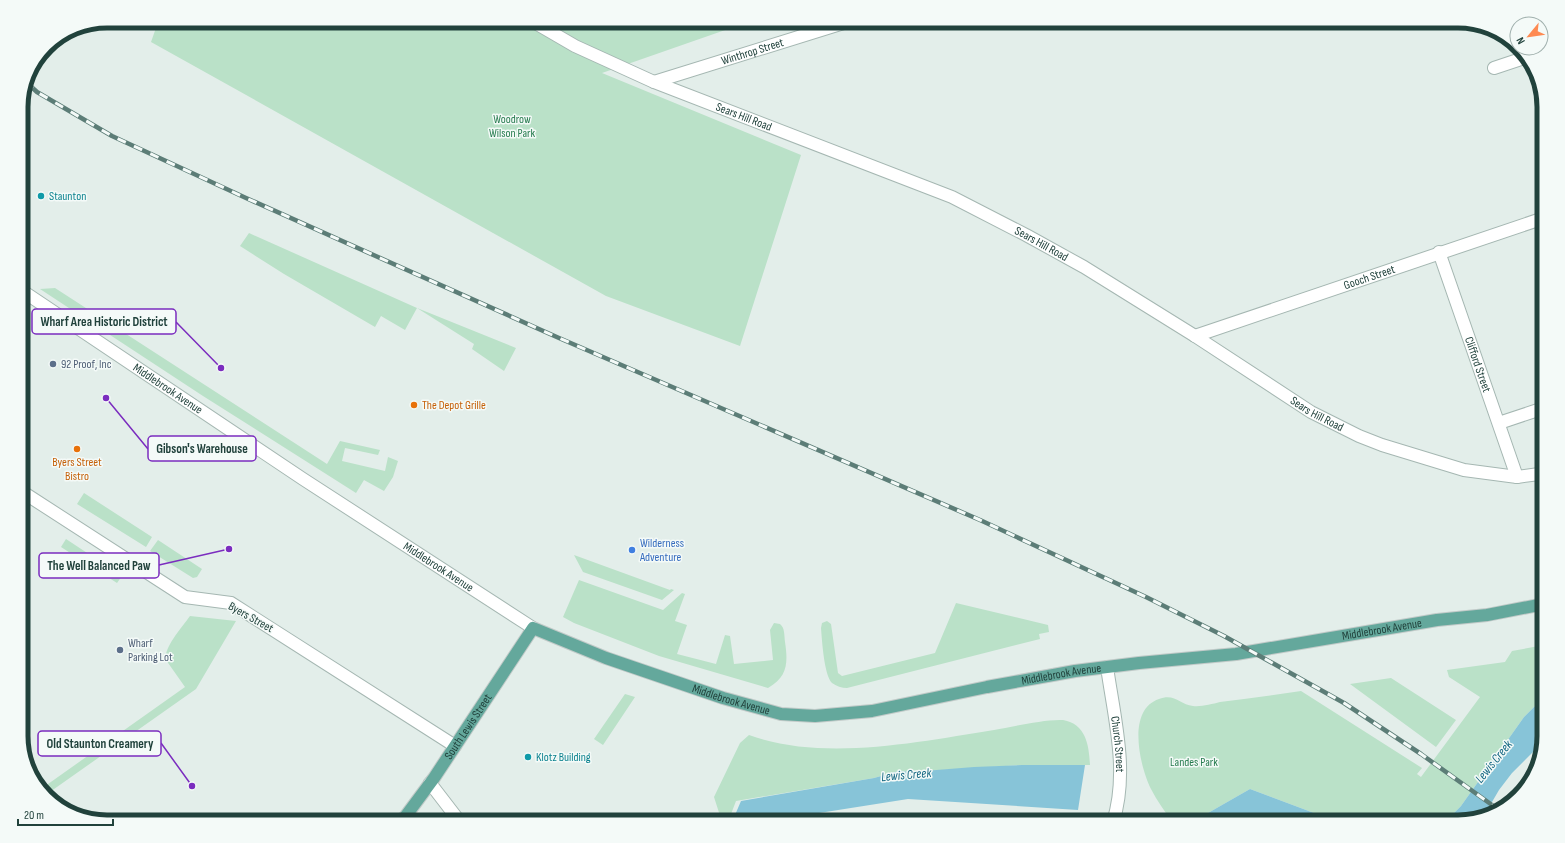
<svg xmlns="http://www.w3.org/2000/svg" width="1565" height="843" font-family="'Sofia Sans Condensed',sans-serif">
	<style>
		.green { fill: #bae1c8 }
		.water { fill: #87c4d8 }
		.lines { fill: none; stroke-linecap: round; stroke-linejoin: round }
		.minor-casing { stroke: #a5b7b2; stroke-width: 14 }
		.major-casing { stroke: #c1cac8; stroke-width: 14 }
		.minor { stroke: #fff; stroke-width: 12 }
		.major { stroke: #64a89c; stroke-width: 12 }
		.rail-casing { stroke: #5c7d77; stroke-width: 4.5 }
		.rail { stroke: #f4faf8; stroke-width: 3; stroke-dasharray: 9; stroke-linecap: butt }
		.culture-dot { fill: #0f9aa8; stroke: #f4faf8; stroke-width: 1.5 }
		.service-dot { fill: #5c6f8a; stroke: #f4faf8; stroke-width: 1.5 }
		.food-dot { fill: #e8710a; stroke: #f4faf8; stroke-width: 1.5 }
		.shop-dot { fill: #3f7fe0; stroke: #f4faf8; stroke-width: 1.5 }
		.labels { text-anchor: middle; stroke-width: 3; stroke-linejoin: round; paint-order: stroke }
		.street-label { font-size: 12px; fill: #21423c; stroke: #f4faf8 }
		.park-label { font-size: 12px; fill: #277c4f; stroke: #f4faf8 }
		.culture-label { font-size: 12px; fill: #0d838f; stroke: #f4faf8; text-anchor: start }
		.service-label { font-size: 12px; fill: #4e5e75; stroke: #f4faf8; text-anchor: start }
		.food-label { font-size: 12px; fill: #c56008; stroke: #f4faf8; text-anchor: start }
		.shop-label { font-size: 12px; fill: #366cbe; stroke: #f4faf8; text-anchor: start }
		.water-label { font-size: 13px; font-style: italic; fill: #156883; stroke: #f4faf8 }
		.rim { fill: none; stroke: #21423c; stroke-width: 5 }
		.leader { fill: none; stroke: #7b2cbf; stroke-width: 1.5 }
		.callout-dot { fill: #7b2cbf; stroke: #f4faf8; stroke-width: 1.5 }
		.callout { fill: #f4faf8; stroke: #7b2cbf; stroke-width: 1.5 }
		.callout-label { font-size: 13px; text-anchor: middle; font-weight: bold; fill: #21423c }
	</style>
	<rect width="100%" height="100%" fill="#e3eeea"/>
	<!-- green -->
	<path class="green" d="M151,21H751L602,73L801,155L740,346L606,296L151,42L157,25Z
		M249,233L417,308L516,348L504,371L472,349L474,344L417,308L405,330L381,316L375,327L284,274L240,246Z
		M55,288L327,464L340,441L380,450L378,455L345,448L342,461L385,471L388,457L398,461L393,477L384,491L364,480L356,493L203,396L40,289Z
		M84,493L152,537L146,547L77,504Z
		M66,539L122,576L117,583L61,547Z
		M158,540L202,569L197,577L193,578L150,551Z
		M574,555L670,590L671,589L674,590L662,600L583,572Z
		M579,580L663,610L682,593L685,594L675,621L687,625L677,654L716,664L725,635L730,636L734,664L773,660L770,630L774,623L780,624C785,628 784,635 785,642C788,662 788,677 768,688L659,656L574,623L563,617Z
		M956,603L1048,625L1049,632L1039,634L1040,639L847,688C842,688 836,686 832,683C824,675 822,640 821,628L822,623L827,621L831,624L838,673L842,676L935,653Z
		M190,616L236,621L196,689L47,794L41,789L185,687L166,660C163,648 183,626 190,616Z
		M1544,645V701L1534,707L1524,717L1461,806L1454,813L1441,822H1338L1250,789L1194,821V822H1172C1165,811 1157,801 1151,789C1140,767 1126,710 1159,699C1175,693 1180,705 1193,706C1201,707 1212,704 1220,702C1247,699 1274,695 1301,691L1422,768L1417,774L1421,777L1480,697L1449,677L1447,670L1505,662L1512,651Z
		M1391,678L1456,720L1436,747L1350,684Z
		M625,694L635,697L603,745L594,739Z
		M1063,720C1086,724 1089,745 1090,765H1022L911,772L899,771L874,778L736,801L728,822H722L714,797L740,743L749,735C823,762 918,742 994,730C1013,727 1044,719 1063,720Z"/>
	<!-- water -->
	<path class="water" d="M1544,701V736L1542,743L1512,773L1499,790L1485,814L1459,822H1441L1454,813L1461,806L1524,717L1534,707Z
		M1022,765H1085L1078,810L908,799L781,819L770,822H732L741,801L874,778L899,771L911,772L974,767Z
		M1250,789L1338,822H1194V821Z"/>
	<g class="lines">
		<!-- minor casing -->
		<g class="minor-casing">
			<g id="minor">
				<path id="s1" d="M532,21L575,46L654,82L952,197L1026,235L1084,267L1195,336L1311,412L1359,436L1382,445L1464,470L1517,477L1539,474"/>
				<path d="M1494,68L1527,57"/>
				<path id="s2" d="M654,82L850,21"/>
				<path id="s3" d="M1439,252L1517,477"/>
				<path id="s4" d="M21,290L303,479L533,628"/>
				<path id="s5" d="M1195,336L1544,218"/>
				<path d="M1499,423L1544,408"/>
				<path d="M21,491L185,597L231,603L455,746"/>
				<path id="s6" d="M1107,667C1114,717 1129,772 1113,822"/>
				<path d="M430,783L460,822"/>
			</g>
		</g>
		<!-- major casing -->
		<g class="major-casing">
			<g id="major">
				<path id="s7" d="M399,822L405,817L434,778L533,628L606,658L723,698L781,714L815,716L872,711L987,687L1075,671L1139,663L1236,654L1437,620L1487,615L1544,604"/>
			</g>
		</g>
		<!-- minor -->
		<use href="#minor" class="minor"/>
		<!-- major -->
		<use href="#major" class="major"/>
		<!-- rail casing -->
		<g class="rail-casing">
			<path id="rail" d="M26,82L37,92L112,136L246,198L559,338L980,520L1146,597L1224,636L1344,703L1421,754L1499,810"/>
		</g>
		<!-- rail -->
		<use href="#rail" class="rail"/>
	</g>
	<!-- markers -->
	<g class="culture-dot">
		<circle cx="41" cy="196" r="4"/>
		<circle cx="528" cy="757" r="4"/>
	</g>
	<g class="service-dot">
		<circle cx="53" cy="364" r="4"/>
		<circle cx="120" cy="650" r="4"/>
	</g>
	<g class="food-dot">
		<circle cx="414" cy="405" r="4"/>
		<circle cx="77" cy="449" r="4"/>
	</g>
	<circle class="shop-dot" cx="632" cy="550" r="4"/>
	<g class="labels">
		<!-- street labels -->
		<g class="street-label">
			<text dy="4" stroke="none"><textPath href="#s2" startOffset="103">Winthrop Street</textPath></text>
			<text dy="4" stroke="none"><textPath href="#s1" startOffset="233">Sears Hill Road</textPath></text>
			<text dy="4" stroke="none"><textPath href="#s1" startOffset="557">Sears Hill Road</textPath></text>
			<text dy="4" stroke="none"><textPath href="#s5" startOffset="184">Gooch Street</textPath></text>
			<text dy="4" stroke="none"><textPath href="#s3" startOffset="119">Clifford Street</textPath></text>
			<text dy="4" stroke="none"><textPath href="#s4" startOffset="177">Middlebrook Avenue</textPath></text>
			<text dy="4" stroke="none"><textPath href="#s1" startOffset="881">Sears Hill Road</textPath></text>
			<text dy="4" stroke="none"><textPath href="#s4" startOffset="501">Middlebrook Avenue</textPath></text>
			<text transform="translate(251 617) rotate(29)" y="4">Byers Street</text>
			<text dy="4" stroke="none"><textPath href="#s7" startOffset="1107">Middlebrook Avenue</textPath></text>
			<text dy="4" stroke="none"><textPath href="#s7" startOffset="783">Middlebrook Avenue</textPath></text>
			<text dy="4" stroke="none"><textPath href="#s7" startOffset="447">Middlebrook Avenue</textPath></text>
			<text dy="4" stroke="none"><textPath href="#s7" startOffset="118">South Lewis Street</textPath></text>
			<text dy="4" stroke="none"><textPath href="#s6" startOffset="78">Church Street</textPath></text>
		</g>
		<!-- park labels -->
		<g class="park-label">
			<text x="512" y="123">Woodrow<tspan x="512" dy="14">Wilson Park</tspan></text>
			<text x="1194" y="766">Landes Park</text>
		</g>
		<!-- culture labels -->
		<g class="culture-label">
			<text x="49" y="200">Staunton</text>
			<text x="536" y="761">Klotz Building</text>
		</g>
		<!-- service labels -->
		<g class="service-label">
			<text x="61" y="368">92 Proof, Inc</text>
			<text x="128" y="647">Wharf<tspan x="128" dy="14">Parking Lot</tspan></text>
		</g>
		<!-- food labels -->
		<g class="food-label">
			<text x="422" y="409">The Depot Grille</text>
			<text x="77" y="466" text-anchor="middle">Byers Street<tspan x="77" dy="14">Bistro</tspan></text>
		</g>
		<!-- shop labels -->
		<g class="shop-label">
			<text x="640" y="547">Wilderness<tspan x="640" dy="14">Adventure</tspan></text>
		</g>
		<!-- water labels -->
		<g class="water-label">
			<text transform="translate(1493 761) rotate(-51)" y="5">Lewis Creek</text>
			<text transform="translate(906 774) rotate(-5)" y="5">Lewis Creek</text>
		</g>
	</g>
	<!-- crop -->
	<path d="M0 0H1565V843H0ZM107 28H1458A79 79 0 0 1 1537 107V736A79 79 0 0 1 1458 815H107A79 79 0 0 1 28 736V107A79 79 0 0 1 107 28Z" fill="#f4faf8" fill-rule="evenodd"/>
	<path class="rim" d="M107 28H1458A79 79 0 0 1 1537 107V736A79 79 0 0 1 1458 815H107A79 79 0 0 1 28 736V107A79 79 0 0 1 107 28Z"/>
	<!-- callouts -->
	<path class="leader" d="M221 368L176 322M106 398L148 449M229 549L159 565M192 786L161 743"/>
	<g class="callout-dot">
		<circle cx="221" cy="368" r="4"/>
		<circle cx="106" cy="398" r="4"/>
		<circle cx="229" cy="549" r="4"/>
		<circle cx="192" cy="786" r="4"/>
	</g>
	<g class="callout">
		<rect x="32" y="309" width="144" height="25" rx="4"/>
		<rect x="148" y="436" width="108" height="25" rx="4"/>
		<rect x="39" y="553" width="120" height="25" rx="4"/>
		<rect x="38" y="731" width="123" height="25" rx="4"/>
	</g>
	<g class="callout-label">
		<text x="104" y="326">Wharf Area Historic District</text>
		<text x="202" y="453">Gibson's Warehouse</text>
		<text x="99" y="570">The Well Balanced Paw</text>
		<text x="100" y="748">Old Staunton Creamery</text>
	</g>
	<!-- north arrow -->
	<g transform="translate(1529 36) rotate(241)"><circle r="19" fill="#f4faf8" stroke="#a0b0ad"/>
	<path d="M0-3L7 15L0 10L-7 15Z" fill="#fe8a52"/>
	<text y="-6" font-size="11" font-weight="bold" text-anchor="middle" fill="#21423c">N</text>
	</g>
	<!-- scale -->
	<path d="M18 819v6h95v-6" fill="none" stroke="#21423c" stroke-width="2"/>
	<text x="24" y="819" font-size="12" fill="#21423c" stroke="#f4faf8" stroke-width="3" paint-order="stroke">20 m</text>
</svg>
